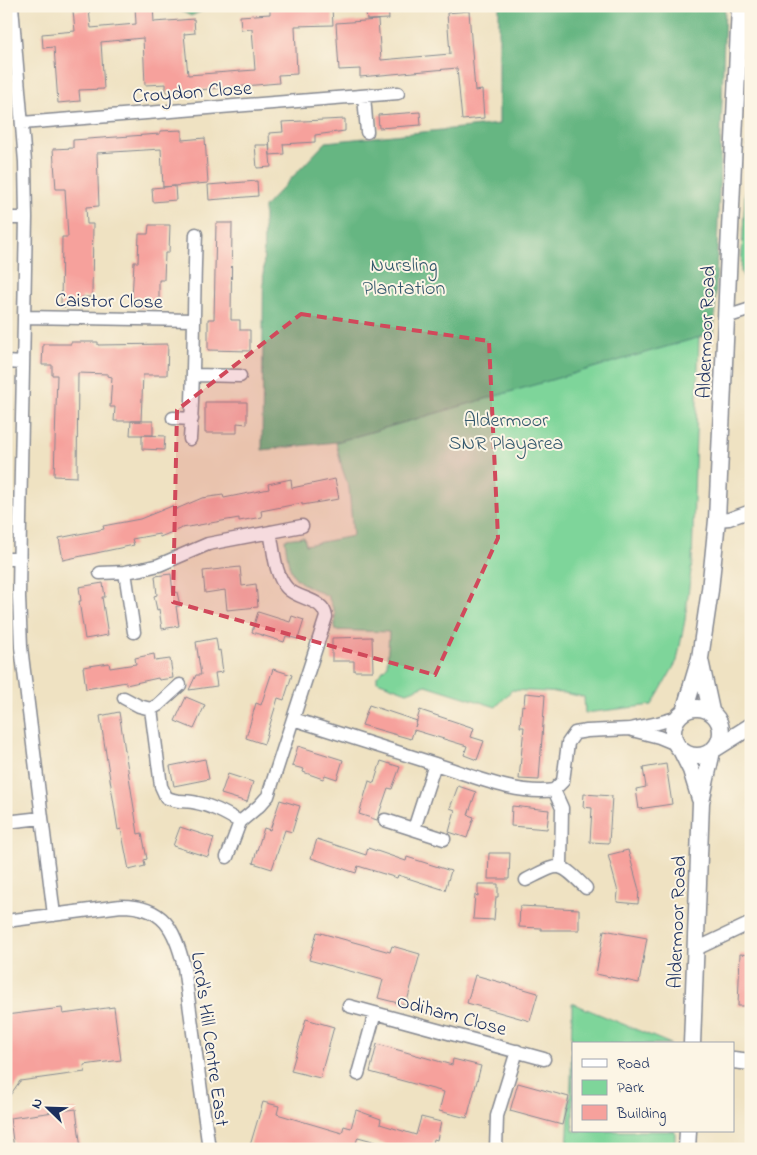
<svg xmlns="http://www.w3.org/2000/svg" width="757" height="1155" font-family="'Indie Flower',sans-serif">
	<style>
		.green { fill: #7ed59a; stroke: #4c827c }
		.forest { fill: #66b682; stroke: #407270 }
		.building { fill: #f6a19c }
		.lines { fill: none; stroke-linecap: round; stroke-linejoin: round }
		.minor-casing { stroke: #858890; stroke-width: 15 }
		.tertiary-casing { stroke: #858890; stroke-width: 19 }
		.minor { stroke: #fff; stroke-width: 12 }
		.tertiary { stroke: #fff; stroke-width: 16 }
		.marked { fill: #d1495b; fill-opacity: 0.2; stroke: #d1495b; stroke-width: 4; stroke-dasharray: 10 6; stroke-linejoin: round }
		.labels { text-anchor: middle; stroke-width: 4; stroke-linejoin: round; paint-order: stroke }
		.street-label { font-size: 20px; fill: #1b2f5e; stroke: #fcf5e5 }
		.park-label { font-size: 20px; fill: #34586d; stroke: #fcf5e5 }
	</style>
	<rect width="100%" height="100%" fill="#fcf5e5"/>
	<filter id="ink" filterUnits="userSpaceOnUse"><feTurbulence type="fractalNoise" baseFrequency=".02" numOctaves="2"/><feDisplacementMap in="SourceGraphic" scale="10" xChannelSelector="R" yChannelSelector="G"/><feConvolveMatrix kernelMatrix="1 2 1 2 8 2 1 2 1" color-interpolation-filters="sRGB"/></filter>
	<filter id="wash" filterUnits="userSpaceOnUse"><feTurbulence type="fractalNoise" baseFrequency=".0096" numOctaves="4" result="noise"/><feDisplacementMap in="SourceGraphic" scale="20" xChannelSelector="R" yChannelSelector="G"/><feGaussianBlur stdDeviation="1.12" result="paint"/><feColorMatrix in="noise" values="0 0 0 0 0 0 0 0 0 0 0 0 0 0 0 0 0 1.4 0 .05"/><feComposite in="paint" operator="in"/></filter>
	<g filter="url(#wash)">
		<rect width="100%" height="100%" fill="#efe2c2"/>
		<!-- green -->
		<path class="green" d="M748,140H751V276L744,278L741,272Z
			M699,337L692,562L685,620L677,661L652,705L585,713L584,697L564,693L512,690L496,707L426,685L407,692L377,681V676L387,666L389,632L335,630V613L328,596C291,579 290,580 285,539L304,537L306,545L353,536L349,488L342,468L336,442Z
			M572,1003L671,1044H573V1131H675V1149H567L571,1083Z"/>
		<!-- forest -->
		<path class="forest" d="M171,6H213L191,16Z
			M499,6H725L715,316L714,333L336,442L262,450L264,207L326,142L499,124Z"/>
		<g id="blocks">
			<!-- building -->
			<path class="building" d="M135,6H153L154,22L194,19L195,33L184,34L188,75L255,70L252,29L241,30L240,16L270,14V6H293L294,9L332,8L333,25L295,26L297,74L278,75L279,83L198,90L166,92V84L145,85L143,38L101,42L104,89L79,90L80,101L58,103L54,47L43,48L42,34L75,31L73,11L89,10L91,28L136,24Z
				M365,6H388L389,19L367,20Z
				M469,11L475,91L482,90L484,118L462,120L457,68L360,77V69L339,70L336,23L378,20L381,60L450,54L447,13Z
				M420,112L421,125L379,128L378,115Z
				M345,119V131L315,135V142L283,144L284,154L270,155L269,133L283,132L282,122Z
				M182,130V140L205,138L208,183L163,187L161,149L97,153L99,206L86,207L87,224H93L92,297H82V307H61L62,237H68L65,189H56L53,149L73,148V140L160,134V131Z
				M255,145H269L271,167L257,168Z
				M257,181L258,196L209,200L208,185Z
				M175,186L176,200L153,202L152,188Z
				M216,223H232L231,320H240V330H250V351L208,350V319H214Z
				M149,225H170L169,253H165L164,280H159V308H138V298H132L134,262H138L139,234H148Z
				M71,342H98V345L168,344L167,375H143L141,421H114L115,407H110L112,377L108,376V374L78,373L77,477L54,476L57,375H52V365H42L43,344H71Z
				M205,402H247V424L237,423V433H205Z
				M131,421H153V435H130Z
				M142,435L165,436L164,450L142,449Z
				M291,479L292,488L335,479L339,499L302,505V503L261,511L262,517L239,521V518L182,528L160,537L159,534L132,539L134,545L63,560L59,538L104,529L103,526L140,519L172,506L174,510L202,498L223,495L224,498L269,489L268,484Z
				M240,567L242,586L256,584L258,607L227,610L225,590L205,593L203,571Z
				M171,574L173,593L177,592L180,606H176L179,626L162,629L159,609L157,610L154,596L157,595L155,576Z
				M103,583L105,597H102L108,635L85,639L79,601H81L79,587Z
				M258,612L290,622L292,616L304,620L298,639L286,636L284,642L252,632Z
				M372,637L373,671H354V661H332V638Z
				M216,638L218,651L220,650L223,672L215,673L217,686L189,690L196,675H201L196,642Z
				M154,654L155,661L170,659L173,678L159,680L158,678L126,685V682L86,689L83,667L109,663L110,668L136,664L135,658Z
				M273,669L292,675L284,700L278,698L264,744L246,738L256,703L261,705Z
				M525,693L545,695L539,780L519,779L524,727H520L522,705L524,706Z
				M186,697L205,705L194,729L175,721Z
				M369,705L417,721L415,727L420,710L474,728L471,737L484,741L477,760L464,755L467,746L414,730L411,739L362,725Z
				M119,712L138,834L142,833L147,859L144,860L145,866L129,870L121,829L118,830L100,716Z
				M298,746L343,760L337,779L325,775L323,779L303,772L304,769L292,766Z
				M205,759L209,779L174,786L170,766Z
				M381,761L400,767L392,789L388,788L377,820L359,814L369,781L374,783Z
				M666,764L672,804L639,809L636,789L646,787L643,768Z
				M228,774L253,782L247,802L221,794Z
				M458,786L476,792L468,815L474,817L467,838L449,832L455,810L450,808Z
				M584,794L612,796L609,843L590,842L592,808L583,807Z
				M280,800L300,806L292,832L285,830L272,869L253,863L264,828L270,830Z
				M512,806L549,810L547,829L511,826Z
				M180,827L214,838L208,857L173,846Z
				M317,839L366,855L368,848L406,861L407,857L451,871L445,890L398,875L397,878L358,866L356,873L311,858Z
				M628,850L639,890L638,904L617,902L618,892L608,855Z
				M489,853H510L509,879H488Z
				M478,884H498V897H496L494,920L473,919L475,895L478,896Z
				M520,906L579,909V930H541V928L519,927Z
				M604,930L647,938L639,983L596,974Z
				M317,932L390,952L392,946L420,954L406,1005L378,998L383,980L309,960Z
				M740,954L751,955V1006H738Z
				M475,975L538,993L530,1021L467,1003Z
				M114,1007L121,1060L84,1065L85,1072L20,1081L6,1101V1015L62,1008L63,1014Z
				M306,1019L334,1027L320,1078L291,1071Z
				M377,1044L452,1065L453,1059L481,1066L467,1118L439,1111L444,1092L370,1072Z
				M518,1083L569,1097L562,1125L510,1111Z
				M263,1102L279,1106L277,1114L342,1133L344,1126L351,1128L356,1110L381,1119L380,1124L416,1135L421,1117L441,1122L437,1140L434,1139L432,1149H402L358,1137L354,1149H249Z
				M76,1109L81,1149H14L10,1118Z"/>
		</g>
	</g>
	<g filter="url(#ink)">
		<use href="#blocks" fill-opacity="0" stroke="#858890" stroke-width="1"/>
		<g class="lines">
			<!-- minor casing -->
			<g class="minor-casing">
				<path id="minor" d="M12,6L25,162L26,218L20,520L19,597L21,647L54,915
					M364,96L367,132
					M22,123L398,93
					M6,218H26
					M24,317L193,320
					M726,317L751,309
					M6,362L23,363
					M194,375L240,376
					M173,418L192,419
					M190,439C195,370 193,302 196,234
					M717,520L729,519L751,511
					M6,559H20
					M125,572L134,632
					M100,573L125,572L142,569L159,565L208,544L302,526
					M124,698L139,706L151,709L158,705L180,685
					M151,709L161,786L166,797C175,803 186,800 197,803C213,806 227,814 240,822
					M293,719C341,734 388,749 435,764C471,775 517,796 554,790L563,781L568,743L575,733L587,731L630,729L658,723L679,717
					M632,730L659,737L676,744
					M554,790L562,808L561,867
					M385,820L444,839
					M6,822L41,818
					M414,829L435,764
					M227,857L240,822L259,806L268,796L326,617C324,598 298,600 287,588C274,574 274,549 270,532
					M526,880C560,863 558,860 586,888
					M6,921L121,906C164,906 175,929 184,967L209,1149
					M696,949L751,923
					M349,1006L544,1059
					M358,1074L375,1013
					M496,1149L497,1116L517,1051"/>
			</g>
			<!-- tertiary casing -->
			<g class="tertiary-casing">
				<path id="tertiary" d="M700,660L711,711
					M673 732a24 24 0 1 1 48 0a24 24 0 1 1-48 0Z
					M684,712L700,658L710,590L717,520L740,6
					M716,748L751,726
					M681,750L691,770L700,799
					M692,1044L701,802L712,751
					M733,1060L751,1062
					M687,1149L688,1131"/>
			</g>
			<!-- minor -->
			<use href="#minor" class="minor"/>
			<!-- tertiary -->
			<use href="#tertiary" class="tertiary"/>
		</g>
	</g>
	<!-- marked area -->
	<path class="marked" d="M301,314L489,341L498,538L435,675L173,602L177,410Z"/>
	<g class="labels">
		<!-- street labels -->
		<g class="street-label">
			<text transform="translate(192 91) rotate(-4)" y="7">Croydon Close</text>
			<text transform="translate(109 300) rotate(1)" y="7">Caistor Close</text>
			<text transform="translate(705 332) rotate(-88)" y="7">Aldermoor Road</text>
			<text transform="translate(676 922) rotate(-88)" y="7">Aldermoor Road</text>
			<text transform="translate(452 1014) rotate(15)" y="7">Odiham Close</text>
			<text transform="translate(211 1039) rotate(82)" y="7">Lord's Hill Centre East</text>
		</g>
		<!-- park labels -->
		<g class="park-label">
			<text x="404" y="271">Nursling<tspan x="404" dy="23">Plantation</tspan></text>
			<text x="506" y="426">Aldermoor<tspan x="506" dy="23">SNR Playarea</tspan></text>
		</g>
	</g>
	<!-- margin -->
	<rect width="757" height="1155" fill="none" stroke="#fcf5e5" stroke-width="25"/>
	<!-- legend -->
	<rect x="572" y="1042" width="162" height="90" fill="#fcf5e5" stroke="#a2a6af"/>
	<rect x="582" y="1059" width="25" height="8" fill="#ffffff" stroke="#a2a6af"/>
	<text x="617" y="1068" font-size="15" fill="#1b2f5e">Road</text>
	<rect x="582" y="1080" width="25" height="15" fill="#7ed59a" stroke="#a2a6af"/>
	<text x="617" y="1092" font-size="15" fill="#1b2f5e">Park</text>
	<rect x="582" y="1105" width="25" height="15" fill="#f6a19c" stroke="#a2a6af"/>
	<text x="617" y="1118" font-size="15" fill="#1b2f5e">Building</text>
	<!-- north arrow -->
	<g transform="translate(48 1108) rotate(293)" stroke="#fcf5e5" stroke-width="4" paint-order="stroke">
	<path d="M0-4L9 19L0 12L-9 19Z" fill="#1b2f5e"/>
	<text y="-8" font-size="14" font-weight="bold" text-anchor="middle" fill="#1b2f5e">N</text>
	</g>
</svg>
